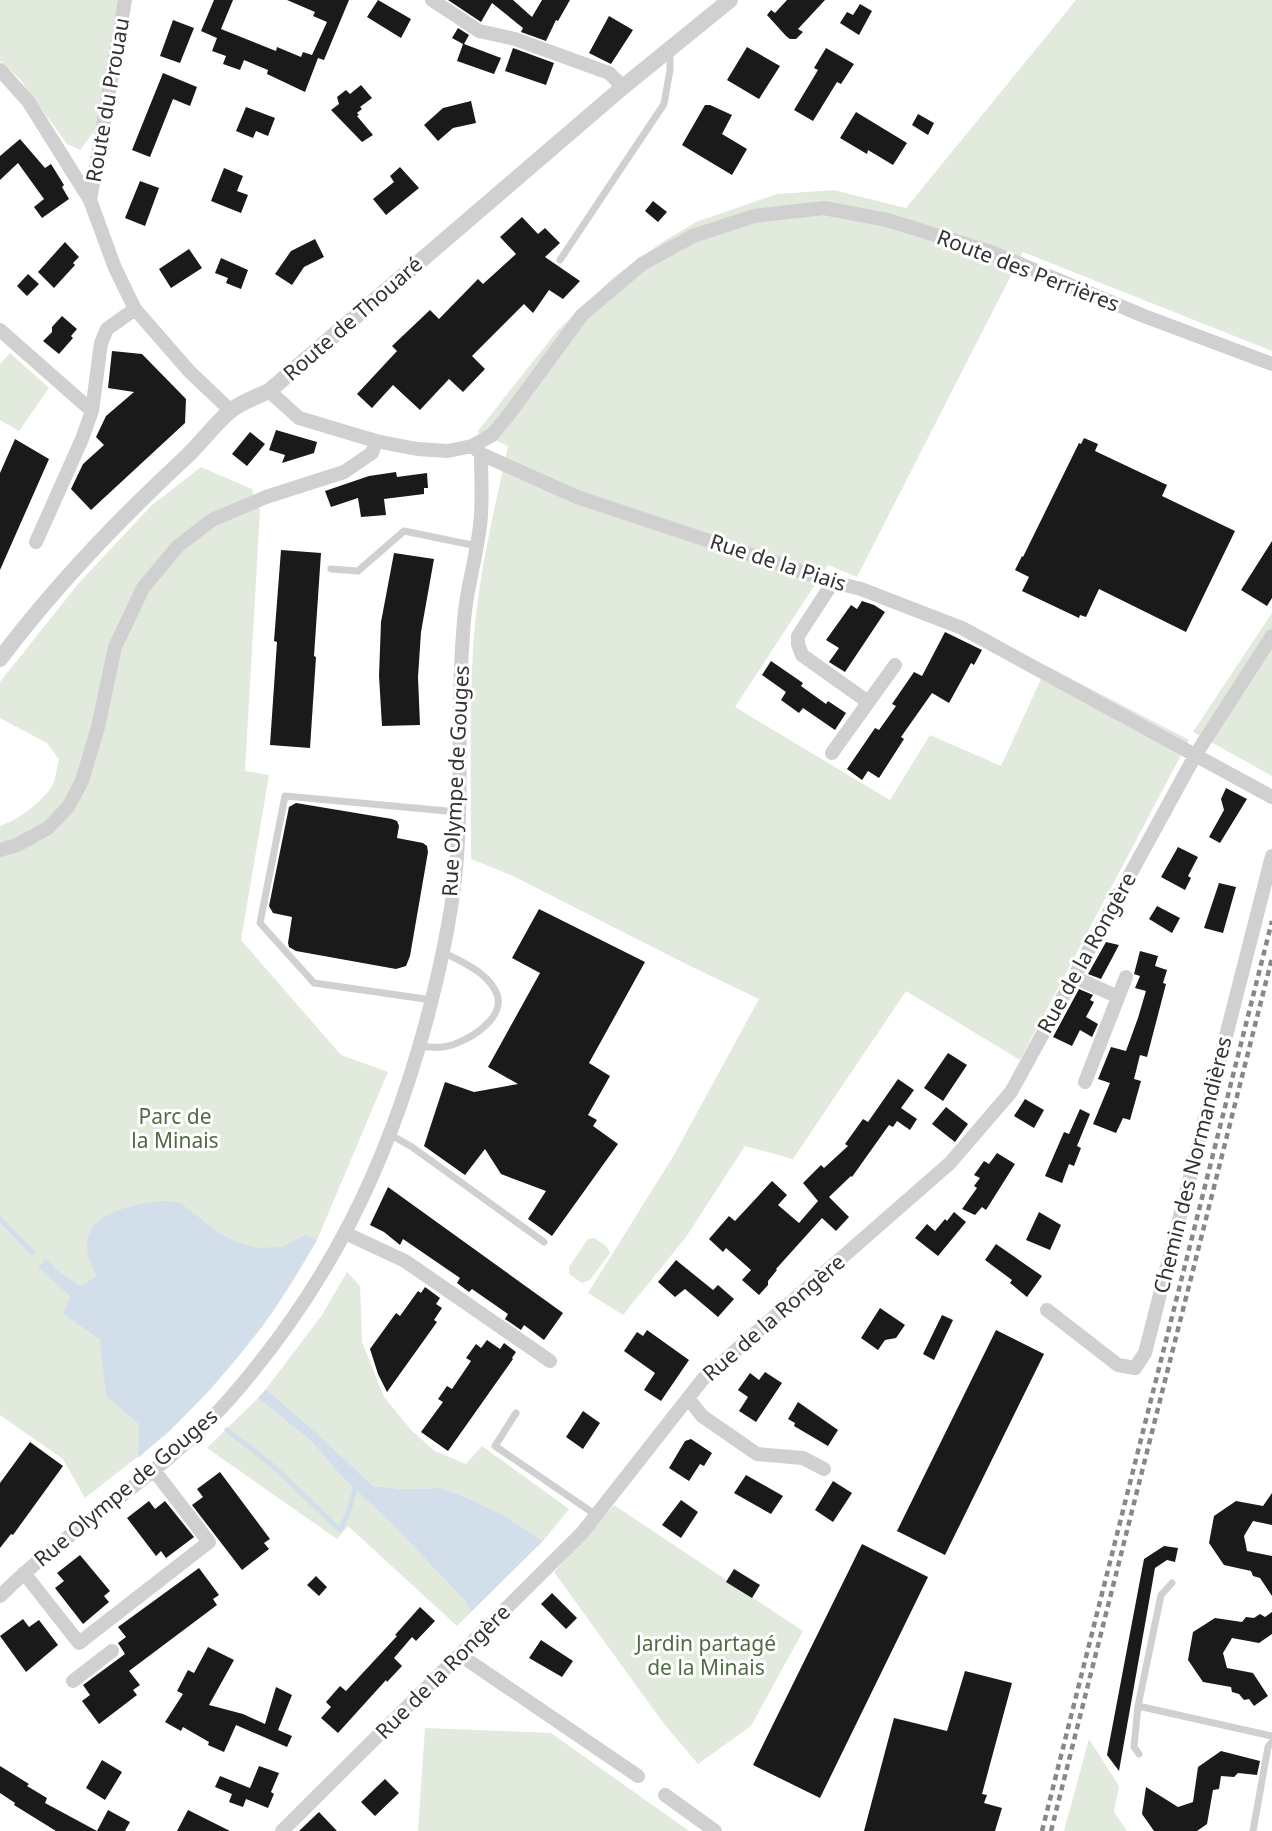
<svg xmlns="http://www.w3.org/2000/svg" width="1272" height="1831" font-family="'Noto Sans',sans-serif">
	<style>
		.green { fill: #e2e9dd }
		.water { fill: #d2dfeb }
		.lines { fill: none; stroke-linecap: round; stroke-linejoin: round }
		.stream { stroke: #d2dfeb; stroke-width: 5 }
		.building { fill: #1a1a1a }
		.service { stroke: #d0d0d0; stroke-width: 7 }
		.minor { stroke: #d0d0d0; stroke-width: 14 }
		.tertiary { stroke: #d0d0d0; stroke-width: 16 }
		.rail { stroke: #888; stroke-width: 4.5; stroke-dasharray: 6 4.5; stroke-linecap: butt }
		.labels { text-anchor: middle; stroke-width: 6; stroke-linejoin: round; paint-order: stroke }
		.street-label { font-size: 21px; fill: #333; stroke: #fff }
		.park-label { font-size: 21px; fill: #526b44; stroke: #fff }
	</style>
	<rect width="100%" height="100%" fill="#fff"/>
	<!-- green -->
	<path class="green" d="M0,0H118L96,129L80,150L67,144L20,79L0,61Z
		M1076,0H1272V351L1023,252L857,577L828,565L735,707L890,800L930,735L1001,766L1047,666L1189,740L1020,1060L906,991L793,1159L745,1146L686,1237L623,1315L588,1293L674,1155L759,999L684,963L513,876L471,859C471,789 469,719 473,649C477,580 494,512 508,446L477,432L558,330L614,277L661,243L696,222L777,194L834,190L906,208Z
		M10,353L49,388L19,431L0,420V364Z
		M201,467L252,489L260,511L245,771L269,775L241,940L341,1055L388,1072L317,1240L263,1326L211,1389L168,1433L85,1498L63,1459L0,1415V826C17,821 47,799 54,782C56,775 57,766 59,759L47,743L0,718V682L78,584L151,506Z
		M1272,613V776L1193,732Z
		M594,1238L606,1246L610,1253L590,1280L582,1283L569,1274V1267L588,1239Z
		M347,1272L360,1286L362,1342L384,1397L412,1431L435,1451L466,1464L482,1446L569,1509L543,1541L505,1516L463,1496L439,1488L403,1489L373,1486L319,1435L266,1389L322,1315Z
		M258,1398L312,1442L344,1479L391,1523L466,1602L471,1612L457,1626L348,1526L337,1539L207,1448Z
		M614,1505L803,1631L751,1726L698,1764L664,1724L554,1572Z
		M425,1728L551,1733L689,1831H418Z
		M1089,1739L1119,1786L1114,1812L1127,1831H1064Z"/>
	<!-- water -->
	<path class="water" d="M163,1201L179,1202L219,1233L237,1242L257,1248L281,1247L305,1235L317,1240C300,1269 283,1299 262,1326C226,1375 184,1419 138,1458L139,1424L106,1396L100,1339L63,1314L70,1296L38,1267L46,1259L58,1271L80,1286L96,1277C95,1269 89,1263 88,1256C79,1212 132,1205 163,1201Z
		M266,1389L319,1435L373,1486L403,1489L439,1488L463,1496L505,1516L543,1541L471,1612L466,1602L391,1523L344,1479L312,1442L258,1398Z"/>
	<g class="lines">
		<!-- stream -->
		<path class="stream" d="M0,1219L32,1252
			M227,1430L272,1465L340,1530L348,1514L355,1489"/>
	</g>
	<!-- building -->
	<path class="building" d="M214,0H233L221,29L276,51L277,47L301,57L303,52L312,55L327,22L313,16L315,12L287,0H349L324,60L318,58L305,92L267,74L268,70L244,60L240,70L223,64L226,56L212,51L217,38L201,31Z
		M378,0L411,19L401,38L367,17Z
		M448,0H513L532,17L542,0H570L558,21L556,20L546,41L521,32L523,28L492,3L481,22Z
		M787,0H825L798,29L803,32L796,39H790L786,36L767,15L771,10L775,13Z
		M860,4L872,11L859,35L840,23L847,12L853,15Z
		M609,16L633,30L611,64L589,53Z
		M173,20L194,28L180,63L160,56Z
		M458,28L469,35L464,44L501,58L494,74L457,61L463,44L452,38Z
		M747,47L780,66L759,99L727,80Z
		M513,48L554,63L546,85L505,71Z
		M826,48L854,64L841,84L837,82L813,121L794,110L818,70L814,68Z
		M163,73L197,87L190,106L173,99L150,157L132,150Z
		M361,85L372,98L360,107L362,109L357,113L359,115L357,116L373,135L362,142L331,110L339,104L337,97L346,90L350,94Z
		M471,101L476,123L453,128L438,141L424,125L443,108Z
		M705,105H710L732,115L722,134L747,149L732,175L682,145Z
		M246,107L275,118L268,136L256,131L253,138L236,131Z
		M856,112L907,143L893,165L868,150L867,154L840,138Z
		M918,114L934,123L928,135L912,125Z
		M20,139L45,168L51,164L64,185L62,187L69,199L42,218L34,207L44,199L18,163L0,180V156Z
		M400,167L419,188L386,215L373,199L394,182L390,176Z
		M224,168L243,176L237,191L248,195L241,213L211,201Z
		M140,181L159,188L145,226L125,218Z
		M653,201L667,212L658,222L645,211Z
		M522,217L538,234L545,228L560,243L545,257L580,281L563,299L549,290L533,313L524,304L472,356L485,369L463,392L449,379L420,410L393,385L372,408L357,394L397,351L392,346L430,310L439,319L478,279L483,284L516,254L500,237Z
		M315,239L324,257L304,267L292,285L275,274L291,251Z
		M65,242L79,257L73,263L75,265L54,288L38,272Z
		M189,249L202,268L171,288L159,269Z
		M221,258L248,270L241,289L226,283L228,278L215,273Z
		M28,274L39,284L27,296L17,286Z
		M62,316L77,329L71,336L73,338L59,354L43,341L52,332V327Z
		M112,351L142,354L186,399L185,423L91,510L71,489L83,464L104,445L96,437L106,416L134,392L108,388Z
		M276,430L317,442L314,453L282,463L285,455L269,450Z
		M250,432L265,444L247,466L232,454Z
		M1084,438L1098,444L1095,451L1167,485L1162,496L1235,531L1186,632L1099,589L1086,617L1080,615L1079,618L1022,591L1029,577L1015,570L1022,556L1023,557L1079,443L1081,444Z
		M15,439L49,459L0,570V473Z
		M396,472L397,477L427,473L428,488H424V494L384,499L386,515L361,517L358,498L331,507L325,491L369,476Z
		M1272,541V598L1267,606L1241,590Z
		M281,550L321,553L314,656L316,657L310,748L270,745L277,642L274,641Z
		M394,553L434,559L421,632L418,677L420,725L382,726L379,676L381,622Z
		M862,601L874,605L885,612L845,672L829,662L839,648L826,640L851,605L857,609Z
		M945,632L982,650L974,665L971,663L949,703L932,693L901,737L904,739L879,778L868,771L862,780L847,769L875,728L879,730L896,706L892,704L914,672L922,676Z
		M771,661L803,683L801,686L826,704L828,701L846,713L835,730L803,708L799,713L781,700L786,692L762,675Z
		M1226,788L1247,799L1220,843L1209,837L1224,810L1221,799Z
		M296,803L392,819L397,821L399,826L397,838L423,843L427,846L428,852L410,956L406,966L396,969L296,951L289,947L288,943L292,917L273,913L269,906L289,807Z
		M1178,847L1198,857L1188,876L1191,878L1185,890L1161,877Z
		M1219,883L1236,887L1223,933L1204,928Z
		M1157,906L1180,918L1172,933L1149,919Z
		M539,909L645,962L589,1063L610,1076L588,1115L597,1120L593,1126L618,1144L552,1236L528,1219L546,1191L501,1174L485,1149L465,1175L424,1146L445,1082L474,1092L518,1084L488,1067L540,973L512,958Z
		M1106,942L1119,945L1101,979L1088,974Z
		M1140,951L1158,956L1155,966L1167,970L1163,983L1166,984L1147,1057L1140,1055L1134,1079L1141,1081L1130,1120L1123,1118L1116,1133L1093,1124L1110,1083L1098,1079L1111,1047L1126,1051L1138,1018L1146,991L1135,988L1140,976L1134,974Z
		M1079,989L1093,995L1090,1000L1094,1002L1086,1017L1098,1024L1092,1037L1080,1030L1072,1046L1053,1037Z
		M948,1053L967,1065L943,1101L924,1088Z
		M898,1079L914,1090L901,1108L917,1119L910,1130L897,1121L893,1127L889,1125L852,1177L851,1176L829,1197L849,1217L836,1231L822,1218L776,1269L777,1270L768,1281V1285L759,1295L742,1280L751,1270L726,1248L723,1252L709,1239L729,1216L735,1221L772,1181L787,1195L778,1205L799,1223L818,1201L803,1183L821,1165L824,1168L848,1146L845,1144L863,1119L868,1122Z
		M1025,1099L1044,1110L1034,1128L1014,1116Z
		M946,1107L968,1124L955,1142L932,1124Z
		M1080,1109L1090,1114L1077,1146L1081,1148L1074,1166L1069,1164L1062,1183L1045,1176L1064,1132L1069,1134Z
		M997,1153L1015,1164L986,1210L982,1207L975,1215L962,1209L977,1188L974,1186L980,1178L974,1175L984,1161L989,1164Z
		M388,1187L563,1313L544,1340L524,1325L521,1330L505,1319L508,1314L472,1289L469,1292L457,1283L460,1278L403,1239L400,1245L384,1232L370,1225Z
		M954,1212L966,1222L938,1256L915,1238L927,1224L935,1231L945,1219L947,1221Z
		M1039,1212L1061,1225L1050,1250L1026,1240Z
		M996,1244L1042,1276L1027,1297L1010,1283L1012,1280L985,1260Z
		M676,1260L713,1290L718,1285L734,1299L718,1317L685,1289L675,1297L658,1282Z
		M425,1287L440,1298L436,1304L442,1308L434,1320L437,1322L387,1392L378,1374L370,1349L396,1313L400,1316L418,1291L421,1293Z
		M880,1308L905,1325L896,1338L885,1340L878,1350L861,1338Z
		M942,1315L953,1320L934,1360L923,1354Z
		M647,1330L689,1360L661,1401L644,1390L655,1373L624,1351L637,1332L643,1336Z
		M996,1330L1044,1354L945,1555L897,1531Z
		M487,1340L500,1349L504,1343L516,1352L512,1358L513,1359L448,1451L421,1432L443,1402L438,1399L447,1386L452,1389L471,1361L466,1358L476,1344L481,1348Z
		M765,1372L782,1383L756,1422L739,1411L748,1397L738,1390L750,1373L759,1380Z
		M798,1402L838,1430L828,1446L794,1426L795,1423L788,1419Z
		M583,1411L600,1423L583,1449L566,1437Z
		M691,1439L712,1453L704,1466L700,1464L689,1481L669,1468L685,1441Z
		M30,1442L63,1466L13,1535L11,1534L0,1548V1483Z
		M220,1472L270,1539L264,1543L269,1549L242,1570L192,1505L203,1497L197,1489Z
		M746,1475L783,1496L771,1514L734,1493Z
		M833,1481L852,1493L833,1522L815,1510Z
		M1272,1493V1525L1253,1521L1244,1536L1247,1551L1272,1556V1596L1260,1578L1253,1576L1251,1571L1224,1565L1209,1543L1214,1516L1236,1501L1263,1506Z
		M681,1500L698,1512L681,1538L662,1525Z
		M149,1501L155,1509L165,1501L194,1537L166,1558L161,1551L156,1556L127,1518Z
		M862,1544L928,1577L820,1798L753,1765Z
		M1164,1546L1178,1548L1175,1562L1167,1560L1155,1568L1119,1771L1107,1755L1144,1559Z
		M80,1555L110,1591L104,1596L109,1602L83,1624L55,1588L64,1581L57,1573Z
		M199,1568L219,1595L213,1599L217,1605L129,1671L140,1685L133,1690L137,1695L99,1724L82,1701L90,1695L83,1685L125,1654L118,1643L126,1637L118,1627Z
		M734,1569L760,1585L752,1598L726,1582Z
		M316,1576L327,1587L319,1596L307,1585Z
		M552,1593L577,1618L566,1629L541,1604Z
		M420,1607L435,1621L416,1641L412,1637L394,1658L402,1666L387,1682L386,1680L338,1733L321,1718L331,1707L326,1702L340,1686L346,1691L397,1636L395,1635Z
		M1272,1612V1634L1259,1643L1232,1638L1223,1653L1227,1668L1253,1673L1268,1696L1254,1706L1249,1699L1244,1700L1239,1694L1232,1692L1231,1687L1203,1682L1188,1660L1193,1632L1215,1618L1242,1622L1246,1617L1254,1618L1260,1614L1265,1617Z
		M23,1619L29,1627L39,1620L58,1645L26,1672L0,1636Z
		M541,1640L573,1661L562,1677L529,1658Z
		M208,1647L234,1660L209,1705L243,1714L265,1724L276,1687L292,1695L278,1730L292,1736L287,1747L236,1725L224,1752L208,1745L209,1742L183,1727L181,1731L165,1722L183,1694L177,1691L188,1670L194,1673Z
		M965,1671L1012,1683L982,1794L987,1795L984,1803L1002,1808L995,1831H864L894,1718L947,1731Z
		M1221,1751L1260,1761L1257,1775L1238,1773L1234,1777L1221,1776L1219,1789L1213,1790L1207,1824L1197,1831H1154L1142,1814L1146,1787L1178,1807L1193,1802L1198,1767Z
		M102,1760L122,1772L105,1800L86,1788Z
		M0,1766L29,1784L27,1786L47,1798L45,1803L97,1831H56L14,1805L15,1803L0,1793Z
		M259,1766L279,1773L271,1792L274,1794L268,1808L246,1799L243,1807L229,1802L232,1794L215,1787L220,1776L250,1788Z
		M385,1779L399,1793L375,1816L361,1802Z
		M108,1810L130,1822L125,1831H97Z
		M188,1810L230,1831H177Z
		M319,1812L337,1831H299Z"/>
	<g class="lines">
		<!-- service -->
		<path class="service" d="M560,260L664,104L670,70V51
			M331,569L358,571L404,531L477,546
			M432,1000L314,983L260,923L285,796L458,812
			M419,1046C427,1047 435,1048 443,1047C465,1044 511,1017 495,990C484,970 461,962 443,952
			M391,1135L412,1147L544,1242
			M516,1413L495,1446L596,1515
			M1138,1706L1161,1595L1172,1583
			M1139,1754L1134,1747L1138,1706L1272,1736
			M1253,1831L1268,1747L1272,1742"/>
		<!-- minor -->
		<path class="minor" d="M432,0L479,31L515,39L609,73L623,87
			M0,70L28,101L90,200L115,268L135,309L189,371L230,410
			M90,200L125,0
			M0,330L92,411
			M269,391L299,418L376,441L417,449L448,451L472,446L492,435L507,417L582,315L642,264L693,236L754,216L824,208L887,220L991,252L1144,316L1272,364
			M476,449L481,454L577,497L833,582L861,589L962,628L1272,797
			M36,542L82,439L92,411L101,343L107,329L135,309
			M833,582L798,636V644L802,655L868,702
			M832,753L895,665
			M0,850L17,845L48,828L68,807L82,781L98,727L115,647L143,588L178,546L212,520L266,497L344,472L372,453L376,441
			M1074,977L1118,997
			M1085,1082L1126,977
			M345,1233L405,1261L550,1361
			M1047,1310L1118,1365L1135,1368L1145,1353L1272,856
			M688,1398L702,1416L757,1454L803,1458L824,1469
			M24,1573L79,1643L209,1542L153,1469
			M0,1596C73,1524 166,1473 233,1395C329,1284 386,1168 425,1026C438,978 449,929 455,879C463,803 457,726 462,649C463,632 464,614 467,597C471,574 477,550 480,526C483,503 481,478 481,454
			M460,1655L638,1776
			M73,1681L112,1651
			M665,1795L715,1831
			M282,1831L582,1533L703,1379L950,1163L1011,1092L1196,754L1272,636"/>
		<!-- tertiary -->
		<path class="tertiary" d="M0,659C55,586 118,520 185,458C200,444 213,426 229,412C239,403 256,397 269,391L623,87L730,0"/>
		<!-- rail -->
		<path class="rail" d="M1042,1831L1272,921
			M1051,1831L1272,958"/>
	</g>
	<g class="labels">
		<!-- street labels -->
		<g class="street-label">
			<text transform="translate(108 100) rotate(-80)" y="7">Route du Prouau</text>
			<text transform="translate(1028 271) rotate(21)" y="7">Route des Perrières</text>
			<text transform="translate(353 319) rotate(-41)" y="7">Route de Thouaré</text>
			<text transform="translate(778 563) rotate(18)" y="7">Rue de la Piais</text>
			<text transform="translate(456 781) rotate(-87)" y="7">Rue Olympe de Gouges</text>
			<text transform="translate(1087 953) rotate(-61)" y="7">Rue de la Rongère</text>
			<text transform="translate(1193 1165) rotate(-76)" y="7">Chemin des Normandières</text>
			<text transform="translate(774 1318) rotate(-41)" y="7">Rue de la Rongère</text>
			<text transform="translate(126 1488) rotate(-40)" y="7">Rue Olympe de Gouges</text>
			<text transform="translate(443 1672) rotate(-45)" y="7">Rue de la Rongère</text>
		</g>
		<!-- park labels -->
		<g class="park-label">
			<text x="175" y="1124">Parc de<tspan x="175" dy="24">la Minais</tspan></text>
			<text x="706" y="1651">Jardin partagé<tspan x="706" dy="24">de la Minais</tspan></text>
		</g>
	</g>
</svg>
